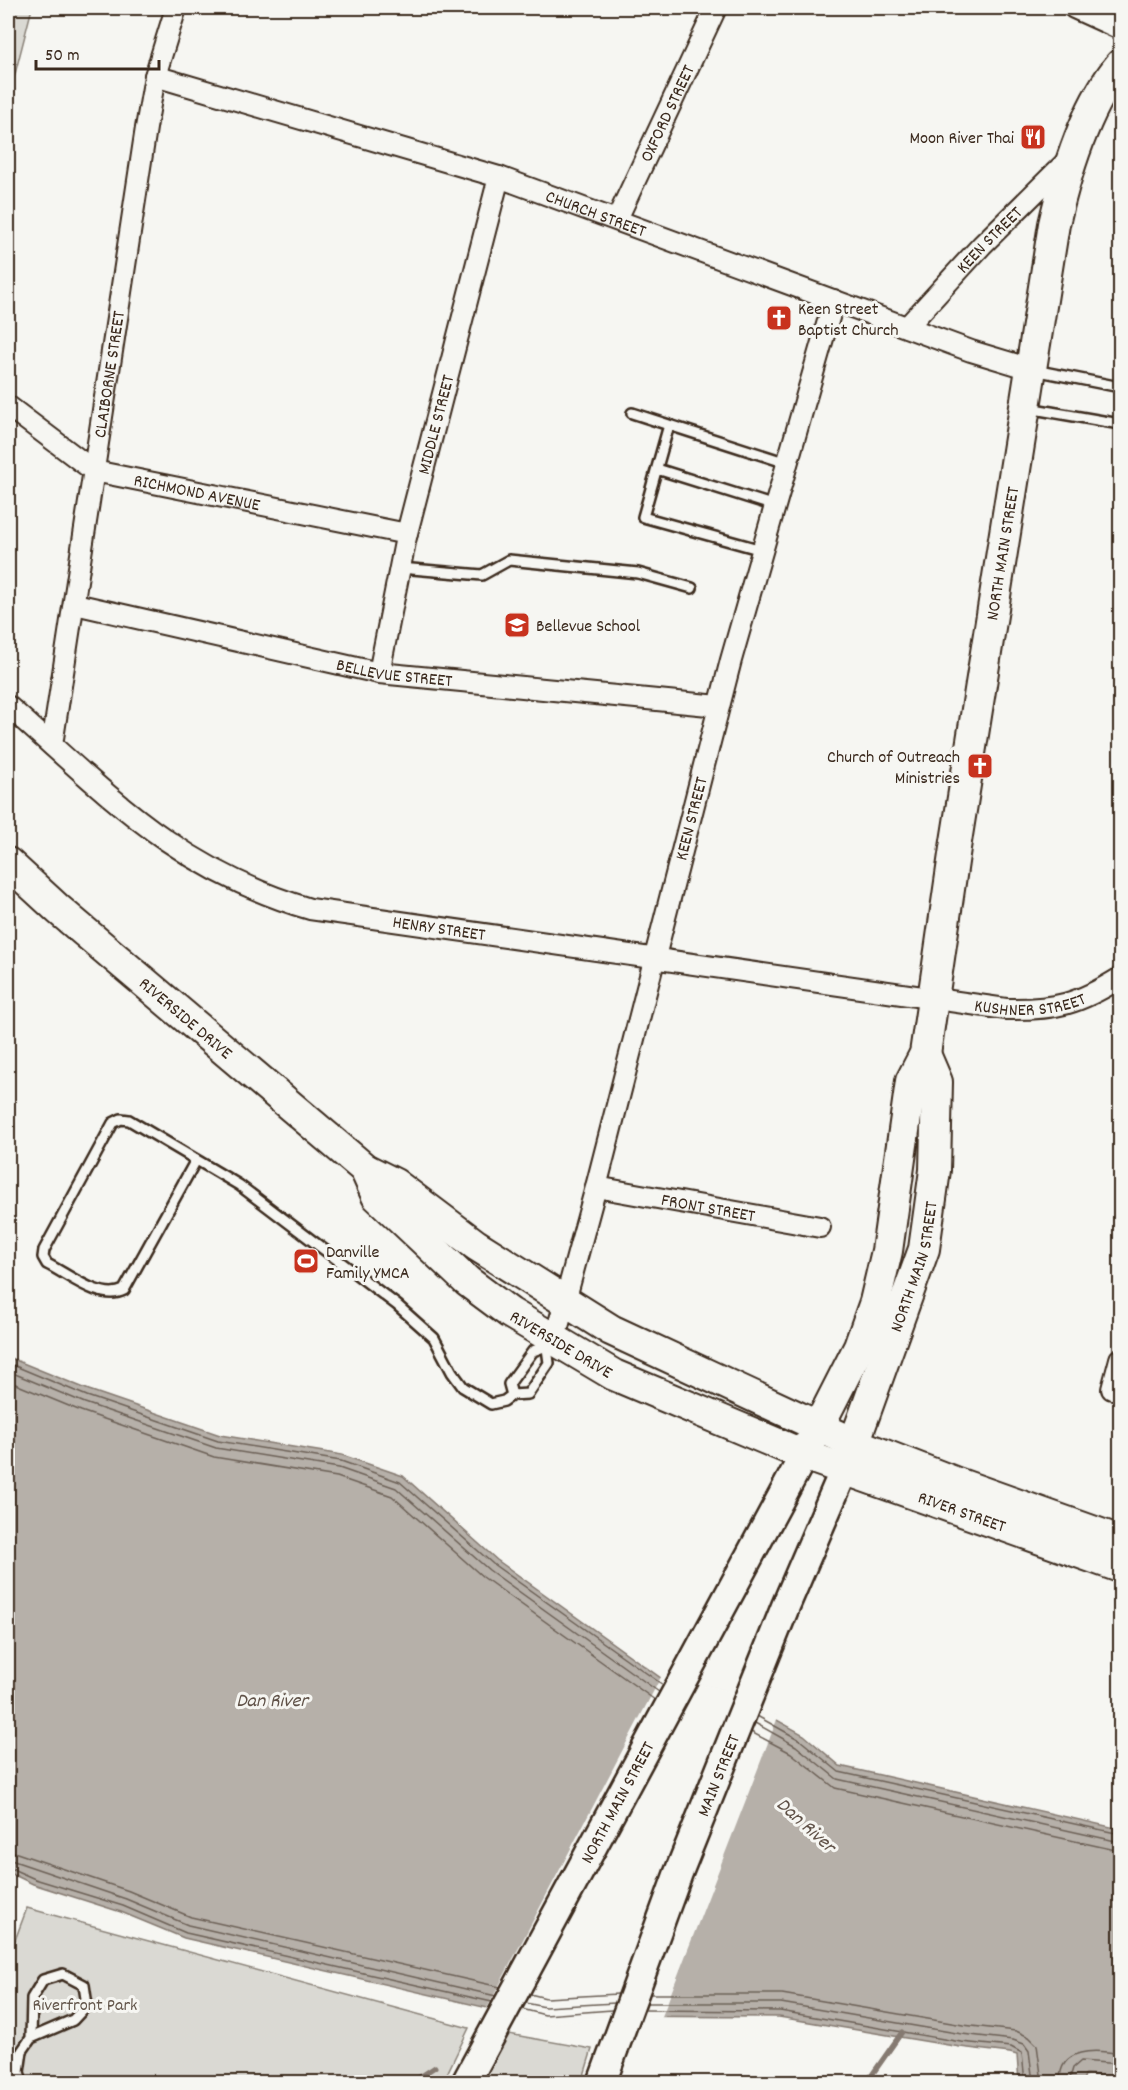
<svg xmlns="http://www.w3.org/2000/svg" width="1128" height="2090" font-family="Dekko,sans-serif">
	<style>
		.green { fill: #dad9d3; stroke: #8a8278; stroke-width: 1.5 }
		.water { fill: #b6b0a9; stroke: #857a71; stroke-width: 1.5 }
		.pier { fill: #f6f6f2 }
		.lines { fill: none; stroke-linecap: round; stroke-linejoin: round }
		.shore { stroke: #6c6056; stroke-width: 1.5 }
		.stream { stroke: #857a71; stroke-width: 5 }
		.service-casing { stroke: #3b2a1e; stroke-width: 14 }
		.minor-casing { stroke: #3b2a1e; stroke-width: 24 }
		.secondary-casing { stroke: #3b2a1e; stroke-width: 32 }
		.primary-casing { stroke: #3b2a1e; stroke-width: 34 }
		.service { stroke: #f6f6f2; stroke-width: 9 }
		.minor { stroke: #f6f6f2; stroke-width: 20 }
		.secondary { stroke: #f6f6f2; stroke-width: 27 }
		.primary { stroke: #f6f6f2; stroke-width: 30 }
		.labels { text-anchor: middle; stroke-width: 6; stroke-linejoin: round; paint-order: stroke }
		.street-label { font-size: 18px; fill: #3b2a1e; stroke: #f6f6f2 }
		.poi-label { font-size: 18px; fill: #3b2a1e; stroke: #f6f6f2; text-anchor: start }
		.park-label { font-size: 18px; fill: #63564b; stroke: #f6f6f2 }
		.water-label { font-size: 20px; font-style: italic; fill: #605248; stroke: #f6f6f2 }
	</style>
	<rect width="100%" height="100%" fill="#f6f6f2"/>
	<filter id="ink" filterUnits="userSpaceOnUse"><feTurbulence type="fractalNoise" baseFrequency=".0167" numOctaves="2"/><feDisplacementMap in="SourceGraphic" scale="12" xChannelSelector="R" yChannelSelector="G"/><feConvolveMatrix kernelMatrix="1 2 1 2 8 2 1 2 1" color-interpolation-filters="sRGB"/></filter>
	<g filter="url(#ink)">
		<!-- green -->
		<path class="green" d="M8,8H32L8,101Z
			M27,1908L469,2028L443,2082H8V1959Z
			M503,2033L592,2049L582,2082H476Z"/>
		<!-- water -->
		<path class="water" d="M8,1357L89,1390L220,1435L342,1455L403,1476L497,1560L661,1678L728,1693L804,1735L840,1766L1120,1829V2079L1114,2076L1085,2074L1083,2082H1019L1017,2055L1010,2053L960,2047L779,2017L591,2016L544,2021L184,1938L121,1912L33,1884L8,1872Z"/>
		<!-- pier -->
		<path class="pier" d="M662,1675L729,1691L778,1717L661,2019H591L544,2024L486,2010Z"/>
		<g class="lines">
			<!-- shore -->
			<path class="shore" d="M8,1363L87,1396L218,1441L341,1461L400,1482L493,1564L663,1685
				M8,1371L85,1403L216,1448L339,1468L396,1488L489,1570L659,1692
				M8,1381L81,1411L214,1457L337,1477L392,1496L483,1577L655,1700
				M757,1716L800,1740L839,1772L1120,1834
				M755,1723L796,1746L837,1779L1120,1842
				M751,1732L791,1753L835,1788L1120,1851
				M8,1850L129,1891L191,1917L500,1987
				M8,1859L126,1899L188,1925L496,1996
				M8,1867L35,1879L123,1906L186,1933L492,2002
				M530,1994L546,1998L618,1994
				M650,1994H782L963,2025L1016,2031L1029,2037L1037,2045L1042,2082
				M526,2003L545,2007L615,2003
				M647,2003H781L962,2034L1013,2040L1024,2044L1029,2051L1033,2082
				M522,2009L545,2015L612,2010
				M644,2010L780,2011L961,2042L1011,2047L1022,2053L1025,2082
				M1060,2082C1059,2047 1095,2049 1120,2054
				M1069,2082L1073,2068L1081,2061L1120,2064"/>
			<!-- stream -->
			<path class="stream" d="M412,2082L435,2067
				M867,2082L902,2032"/>
			<!-- service casing -->
			<g class="service-casing">
				<path id="service" d="M1034,370L1120,387
					M1028,408L1120,424
					M632,413L669,425
					M657,469L775,506
					M762,550L643,517L669,425L787,463
					M400,568L482,575L509,560L638,573L692,588
					M196,1160L124,1290C101,1302 68,1274 47,1264L43,1257L44,1250L113,1123L121,1119L129,1120L239,1185L397,1305L434,1338L452,1372L463,1387L491,1404L504,1401L512,1395L528,1394L549,1363L547,1348
					M512,1395L509,1384L533,1351L549,1345
					M22,2082L19,2072L22,2051L31,2038L32,1998L43,1980L63,1974L84,1985L87,2005L73,2020L31,2038"/>
			</g>
			<!-- minor casing -->
			<g class="minor-casing">
				<g id="minor">
					<path d="M1074,8L1120,29"/>
					<path id="s1" d="M155,76L499,177L971,351L1031,369"/>
					<path id="s2" d="M617,219L716,8"/>
					<path id="s3" d="M907,327L982,245L1070,158"/>
					<path id="s4" d="M8,406L94,471L407,534"/>
					<path id="s5" d="M75,604L379,673L719,706"/>
					<path id="s6" d="M379,673L406,537L499,177"/>
					<path id="s7" d="M8,706C108,794 177,870 310,909L1006,1009C1056,1010 1078,1004 1120,978"/>
					<path id="s8" d="M52,745L146,128L155,76L176,8"/>
					<path id="s9" d="M596,1187L820,1227"/>
					<path id="s10" d="M555,1338L596,1187L731,660L834,300"/>
					<path d="M1112,1389L1120,1359"/>
				</g>
			</g>
			<!-- secondary casing -->
			<g class="secondary-casing">
				<g id="secondary">
					<path id="s11" d="M466,2082L804,1455"/>
					<path id="s12" d="M602,2082L678,1874L786,1605L844,1470"/>
				</g>
			</g>
			<!-- primary casing -->
			<g class="primary-casing">
				<g id="primary">
					<path id="s13" d="M8,863L59,910L365,1169L395,1184L476,1245L611,1330L854,1443L957,1483L1120,1541"/>
					<path id="s14" d="M365,1169L377,1196L467,1281L510,1313L614,1375L804,1455L1120,1567"/>
					<path id="s15" d="M804,1455L859,1347L875,1302L887,1251L911,1081L925,1054L955,848L1054,224C1066,172 1086,106 1120,65"/>
					<path id="s16" d="M847,1463L924,1249L935,1170L937,1082L925,1054"/>
				</g>
			</g>
			<!-- service -->
			<use href="#service" class="service"/>
			<!-- minor -->
			<use href="#minor" class="minor"/>
			<!-- secondary -->
			<use href="#secondary" class="secondary"/>
			<!-- primary -->
			<use href="#primary" class="primary"/>
		</g>
	</g>
	<!-- icons -->
	<defs>
		<g id="restaurant-square" transform="scale(1.35)"><rect x="-9" y="-9" width="18" height="18" rx="4" fill="#c8321e" stroke="#f6f6f2"/><path d="M-5-6h1v4h1v-4h1v4h1v-4h1v5L-1.5 .5V6h-2V.5L-5-1ZM5-6V6H3V1.5H1.5Q1.5-4 5-6Z" fill="#fff"/></g>
		<g id="church-square" transform="scale(1.35)"><rect x="-9" y="-9" width="18" height="18" rx="4" fill="#c8321e" stroke="#f6f6f2"/><path d="M-1.2-6h2.4v3.5h3.3v2.4h-3.3V6h-2.4V-.1h-3.3v-2.4h3.3Z" fill="#fff"/></g>
		<g id="school-square" transform="scale(1.35)"><rect x="-9" y="-9" width="18" height="18" rx="4" fill="#c8321e" stroke="#f6f6f2"/><path d="M0-5L7-2L0 1L-7-2ZM-4 1L0 2.5L4 1V4Q0 6-4 4Z" fill="#fff"/></g>
		<g id="stadium-square" transform="scale(1.35)"><rect x="-9" y="-9" width="18" height="18" rx="4" fill="#c8321e" stroke="#f6f6f2"/><path d="M0-5a6.5 5 0 1 0 0 10a6.5 5 0 1 0 0-10ZM-3.5-1.8h7v3.6h-7Z" fill="#fff"/></g>
	</defs>
	<g fill-rule="evenodd">
		<use href="#restaurant-square" x="1033" y="137"/>
		<use href="#church-square" x="779" y="318"/>
		<use href="#school-square" x="517" y="625"/>
		<use href="#church-square" x="980" y="766"/>
		<use href="#stadium-square" x="306" y="1261"/>
	</g>
	<g class="labels">
		<!-- street labels -->
		<g class="street-label">
			<text dy="6" stroke="none"><textPath href="#s2" startOffset="117">OXFORD STREET</textPath></text>
			<text dy="6" stroke="none"><textPath href="#s1" startOffset="462">CHURCH STREET</textPath></text>
			<text dy="6" stroke="none"><textPath href="#s3" startOffset="120">KEEN STREET</textPath></text>
			<text dy="6" stroke="none"><textPath href="#s8" startOffset="375">CLAIBORNE STREET</textPath></text>
			<text dy="6" stroke="none"><textPath href="#s6" startOffset="255">MIDDLE STREET</textPath></text>
			<text dy="6" stroke="none"><textPath href="#s4" startOffset="213">RICHMOND AVENUE</textPath></text>
			<text dy="6" stroke="none"><textPath href="#s15" startOffset="930">NORTH MAIN STREET</textPath></text>
			<text dy="6" stroke="none"><textPath href="#s5" startOffset="327">BELLEVUE STREET</textPath></text>
			<text dy="6" stroke="none"><textPath href="#s10" startOffset="537">KEEN STREET</textPath></text>
			<text dy="6" stroke="none"><textPath href="#s7" startOffset="498">HENRY STREET</textPath></text>
			<text dy="6" stroke="none"><textPath href="#s7" startOffset="1095">KUSHNER STREET</textPath></text>
			<text dy="6" stroke="none"><textPath href="#s13" startOffset="236">RIVERSIDE DRIVE</textPath></text>
			<text dy="6" stroke="none"><textPath href="#s9" startOffset="114">FRONT STREET</textPath></text>
			<text dy="6" stroke="none"><textPath href="#s16" startOffset="208">NORTH MAIN STREET</textPath></text>
			<text dy="6" stroke="none"><textPath href="#s14" startOffset="267">RIVERSIDE DRIVE</textPath></text>
			<text dy="6" stroke="none"><textPath href="#s14" startOffset="702">RIVER STREET</textPath></text>
			<text dy="6" stroke="none"><textPath href="#s12" startOffset="328">MAIN STREET</textPath></text>
			<text dy="6" stroke="none"><textPath href="#s11" startOffset="318">NORTH MAIN STREET</textPath></text>
		</g>
		<!-- poi labels -->
		<g class="poi-label">
			<text x="1014" y="143" text-anchor="end">Moon River Thai</text>
			<text x="798" y="314">Keen Street<tspan x="798" dy="21">Baptist Church</tspan></text>
			<text x="536" y="631">Bellevue School</text>
			<text x="960" y="762" text-anchor="end">Church of Outreach<tspan x="960" dy="21">Ministries</tspan></text>
			<text x="326" y="1257">Danville<tspan x="326" dy="21">Family YMCA</tspan></text>
		</g>
		<!-- park labels -->
		<g class="park-label">
			<text x="85" y="2010">Riverfront Park</text>
		</g>
		<!-- water labels -->
		<g class="water-label">
			<text x="272" y="1706">Dan River</text>
			<text transform="translate(807 1824) rotate(42)" y="7">Dan River</text>
		</g>
	</g>
	<!-- margin -->
	<rect width="1128" height="2090" fill="none" stroke="#f6f6f2" stroke-width="30"/>
	<rect x="15" y="15" width="1098" height="2060" fill="none" stroke="#3b2a1e" stroke-width="2" filter="url(#ink)"/>
	<!-- scale -->
	<path d="M36 60v9h123v-9" fill="none" stroke="#3b2a1e" stroke-width="3"/>
	<text x="45" y="60" font-size="18" fill="#3b2a1e" stroke="#f6f6f2" stroke-width="4.5" paint-order="stroke">50 m</text>
</svg>
